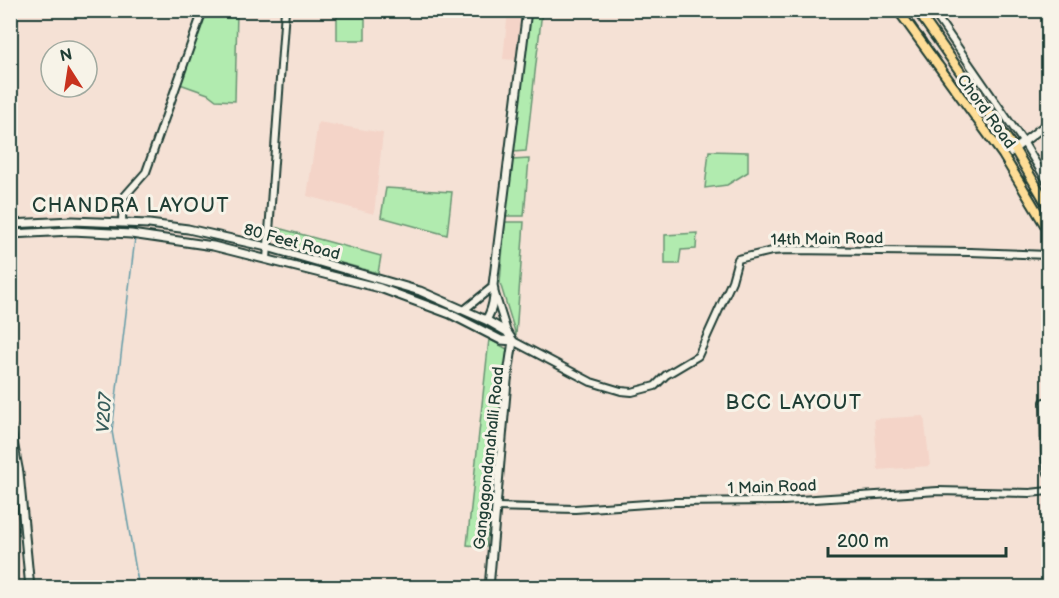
<svg xmlns="http://www.w3.org/2000/svg" width="1059" height="598" font-family="'Balsamiq Sans',sans-serif">
	<style>
		.built { fill: #f4d4c8 }
		.green { fill: #b1ebaf; stroke: #689472; stroke-width: 1.5 }
		.lines { fill: none; stroke-linecap: round; stroke-linejoin: round }
		.stream { stroke: #639ba7; stroke-width: 1.5 }
		.tertiary-casing { stroke: #1f3d34; stroke-width: 10 }
		.secondary-casing { stroke: #1f3d34; stroke-width: 11 }
		.primary-casing { stroke: #1f3d34; stroke-width: 12 }
		.tertiary { stroke: #f7f3e8; stroke-width: 6 }
		.secondary { stroke: #f7f3e8; stroke-width: 7 }
		.primary { stroke: #fedd96; stroke-width: 8 }
		.rail { stroke: #1f3d34; stroke-width: 1.5; stroke-dasharray: 9 4.5; stroke-linecap: butt }
		.labels { text-anchor: middle; stroke-width: 6; stroke-linejoin: round; paint-order: stroke }
		.street-label { font-size: 16px; fill: #1f3d34; stroke: #f7f3e8 }
		.water-label { font-size: 18px; font-style: italic; fill: #365c5a; stroke: #f7f3e8 }
		.quarter-label { font-size: 20px; letter-spacing: 1.5px; fill: #1f3d34; stroke: #f7f3e8 }
	</style>
	<rect width="100%" height="100%" fill="#f5e1d5"/>
	<filter id="ink" filterUnits="userSpaceOnUse"><feTurbulence type="fractalNoise" baseFrequency=".0167" numOctaves="2"/><feDisplacementMap in="SourceGraphic" scale="12" xChannelSelector="R" yChannelSelector="G"/><feConvolveMatrix kernelMatrix="1 2 1 2 8 2 1 2 1" color-interpolation-filters="sRGB"/></filter>
	<g filter="url(#ink)">
		<!-- built -->
		<path class="built" d="M508,11H521L516,60L503,59Z
			M318,122L383,133L374,214L307,196Z
			M924,416L930,466L878,470L874,419Z"/>
		<!-- green -->
		<path class="green" d="M207,11H237L235,101L216,100L208,94L180,84Z
			M531,11H542L526,151L513,152Z
			M337,15H365V40H337Z
			M709,151L748,152V172L727,185L705,188Z
			M529,159L524,216H506L512,160Z
			M386,188L452,192L447,235L381,217Z
			M505,222H524L516,335L500,283Z
			M278,228L381,256L378,273L301,252Z
			M697,233L696,249L681,250L679,264H665V235Z
			M489,339L507,349L486,547L467,545Z"/>
		<g class="lines">
			<!-- stream -->
			<path class="stream" d="M135,238L112,431L139,588"/>
			<!-- tertiary casing -->
			<g class="tertiary-casing">
				<path id="tertiary" d="M932,10L1024,143L1048,183
					M122,221L123,198L146,172L203,10
					M267,259L285,10
					M495,294L507,332
					M464,310L490,289
					M513,341L591,382L621,391L632,392L655,386L666,375L698,356L732,281L738,259L772,251L788,250L970,252L1048,255
					M1048,402H1044L1045,457L1048,473
					M496,507L575,509L675,502L784,501L938,491L1030,493L1048,491"/>
			</g>
			<!-- secondary casing -->
			<g class="secondary-casing">
				<path id="secondary" d="M1004,157L1048,123
					M10,224L72,221L149,224L188,229L267,247L420,291L486,320L507,332L513,341L507,381L489,588
					M10,234L72,231L131,234L213,246L380,288L450,314L501,340L513,341
					M486,320C492,311 496,295 493,285L527,10
					M10,426L19,473L30,588"/>
			</g>
			<!-- primary casing -->
			<g class="primary-casing">
				<path id="primary" d="M898,10L1003,155L1048,230
					M917,10L1015,150L1048,206"/>
			</g>
			<!-- tertiary -->
			<use href="#tertiary" class="tertiary"/>
			<!-- secondary -->
			<use href="#secondary" class="secondary"/>
			<!-- primary -->
			<use href="#primary" class="primary"/>
			<!-- rail -->
			<path class="rail" d="M906,10C952,80 1004,145 1048,215"/>
		</g>
	</g>
	<g class="labels">
		<!-- street labels -->
		<g class="street-label">
			<text transform="translate(987 111) rotate(54)" y="6">Chord Road</text>
			<text transform="translate(827 238) rotate(-1)" y="6">14th Main Road</text>
			<text transform="translate(292 241) rotate(15)" y="6">80 Feet Road</text>
			<text transform="translate(488 458) rotate(-84)" y="6">Gangagondanahalli Road</text>
			<text transform="translate(772 486) rotate(-2)" y="6">1 Main Road</text>
		</g>
		<!-- water labels -->
		<g class="water-label">
			<text transform="translate(104 413) rotate(-86)" y="6">V207</text>
		</g>
		<!-- quarter labels -->
		<g class="quarter-label">
			<text x="131" y="212">CHANDRA LAYOUT</text>
			<text x="794" y="409">BCC LAYOUT</text>
		</g>
	</g>
	<!-- margin -->
	<rect width="1059" height="598" fill="none" stroke="#f7f3e8" stroke-width="36"/>
	<rect x="18" y="18" width="1023" height="562" fill="none" stroke="#1f3d34" stroke-width="2" filter="url(#ink)"/>
	<!-- north arrow -->
	<g transform="translate(69 69) rotate(348)"><circle r="28" fill="#f7f3e8" stroke="#a1aaa0" stroke-width="1.5"/>
	<path d="M0-4.5L10 22L0 15L-10 22Z" fill="#c8321e"/>
	<text y="-9" font-size="16" font-weight="bold" text-anchor="middle" fill="#1f3d34">N</text>
	</g>
	<!-- scale -->
	<path d="M828 547v9h178v-9" fill="none" stroke="#1f3d34" stroke-width="3"/>
	<text x="837" y="547" font-size="18" fill="#1f3d34" stroke="#f7f3e8" stroke-width="4.5" paint-order="stroke">200 m</text>
</svg>
